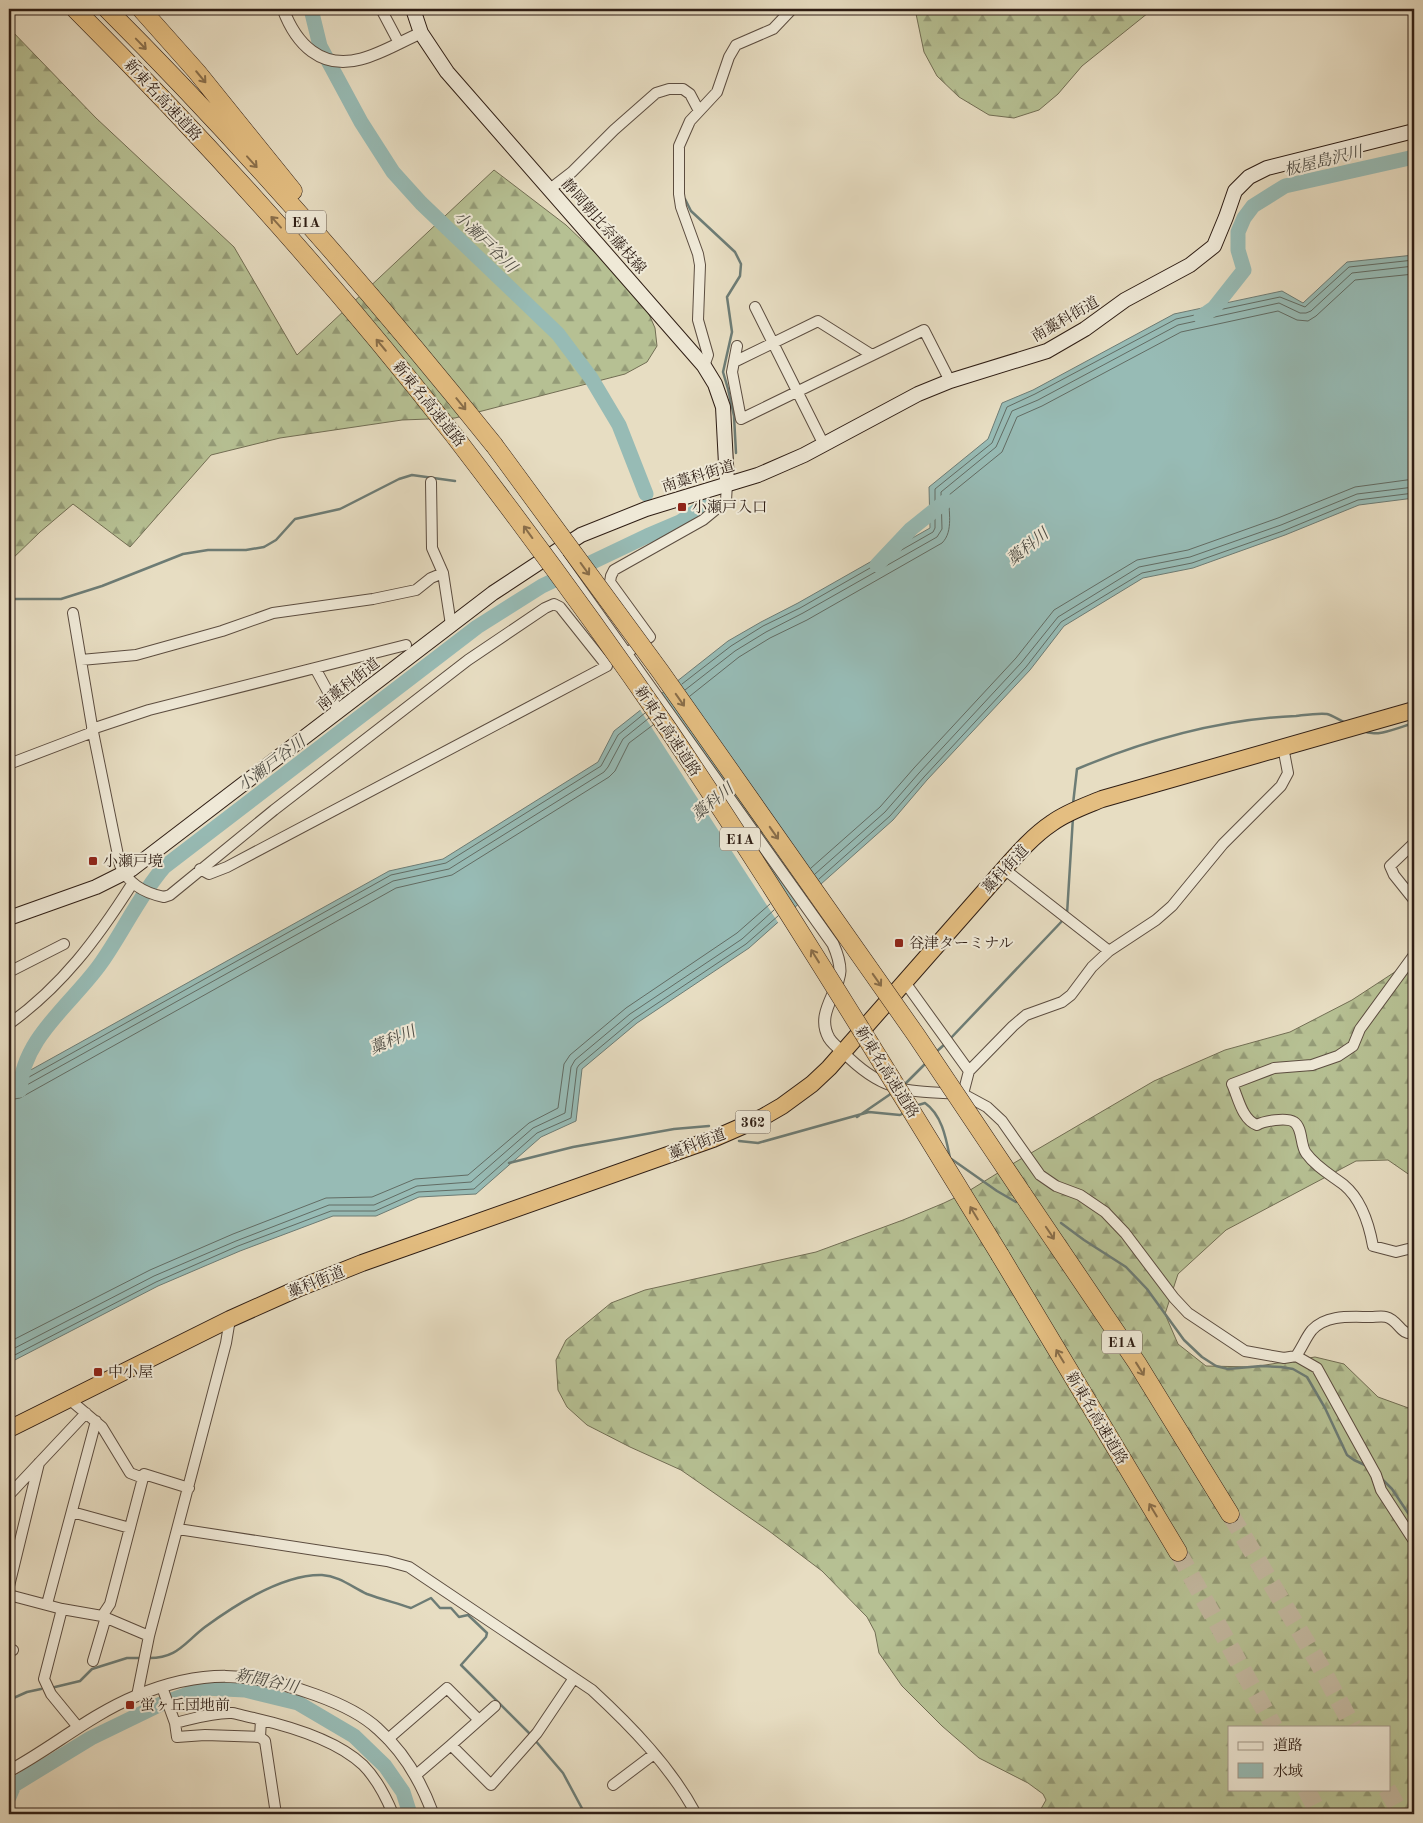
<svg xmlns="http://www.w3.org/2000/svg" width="1423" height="1823" font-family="'Old Standard TT','Noto Serif JP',serif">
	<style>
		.forest { fill: url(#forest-firs); stroke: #726e54; fill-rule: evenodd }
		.water { fill: #97bbb5; stroke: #6d7c75 }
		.pier { fill: #e7ddc2 }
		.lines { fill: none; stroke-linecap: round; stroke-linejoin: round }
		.shore { stroke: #626c64; stroke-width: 1 }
		.stream { stroke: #6d7c75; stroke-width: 2.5 }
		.river { stroke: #97bbb5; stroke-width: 15 }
		.motorway-tunnel { stroke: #c2b79f; stroke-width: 18; stroke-dasharray: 18 9; stroke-linecap: butt }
		.minor-casing { stroke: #5c4d40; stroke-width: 12 }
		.tertiary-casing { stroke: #5c4d40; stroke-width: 13 }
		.secondary-casing { stroke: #2e1d14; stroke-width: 16 }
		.trunk-casing { stroke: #2e1d14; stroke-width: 18 }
		.motorway-casing { stroke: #2e1d14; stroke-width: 19 }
		.minor { stroke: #efe9d7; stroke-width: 10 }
		.tertiary { stroke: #efe9d7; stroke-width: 11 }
		.secondary { stroke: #efe9d7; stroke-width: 14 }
		.trunk { stroke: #e4be81; stroke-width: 16 }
		.motorway { stroke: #e4be81; stroke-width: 18 }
		.motorway-bridge-casing { stroke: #2e1d14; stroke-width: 19; stroke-linecap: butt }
		.motorway-bridge { stroke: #e4be81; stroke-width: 18 }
		.oneway { stroke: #896e4a }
		.poi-dot { fill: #8f2418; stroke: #efe9d7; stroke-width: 2 }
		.labels { text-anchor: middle; stroke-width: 4; stroke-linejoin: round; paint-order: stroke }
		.shield { fill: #efe9d7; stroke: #685a4e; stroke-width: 1 }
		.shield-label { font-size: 14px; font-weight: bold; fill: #2e1d14 }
		.street-label { font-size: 15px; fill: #2e1d14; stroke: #efe9d7 }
		.poi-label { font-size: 15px; fill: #2e1d14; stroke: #efe9d7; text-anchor: start }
		.water-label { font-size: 16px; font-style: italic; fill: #4e4c44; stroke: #efe9d7 }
	</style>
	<defs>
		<pattern id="forest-firs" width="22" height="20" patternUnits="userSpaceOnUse" patternTransform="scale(1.25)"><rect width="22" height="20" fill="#b6c093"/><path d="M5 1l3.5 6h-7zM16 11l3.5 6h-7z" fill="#949b77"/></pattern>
	</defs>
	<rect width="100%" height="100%" fill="#e7ddc2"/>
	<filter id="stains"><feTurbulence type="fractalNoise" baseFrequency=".004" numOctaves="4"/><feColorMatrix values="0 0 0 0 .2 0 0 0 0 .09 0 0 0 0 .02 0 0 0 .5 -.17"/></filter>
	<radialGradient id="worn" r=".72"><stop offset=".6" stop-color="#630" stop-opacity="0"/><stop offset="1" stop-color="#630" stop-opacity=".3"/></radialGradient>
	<!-- forest -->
	<path class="forest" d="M915,9H1153L1082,66L1058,94L1039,110L1014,118L989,115L959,97L937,76L924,52Z
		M9,28L96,118L234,247L297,355L494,170L566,225L633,289L645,305L655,328L657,346L647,362L625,374L455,418L402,420L280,438L211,455L130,547L73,504L40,532L9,562Z
		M1414,956V1178L1388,1160L1356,1161L1226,1230L1178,1274L1165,1314L1178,1344L1206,1366L1253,1367L1315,1357L1344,1364L1378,1397L1414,1410V1814H1038L1046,1800L1043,1794L1028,1783L979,1758L942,1726L902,1686L879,1653L875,1632L867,1617L822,1571L769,1531L681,1470L630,1447L587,1425L567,1407L558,1390L556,1360L566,1340L611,1303L645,1290L816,1252L903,1220L944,1203L967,1192L1014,1163L1154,1081L1225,1050L1290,1032L1352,1000L1404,966ZM1229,1727H1389V1789H1229Z"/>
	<!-- water -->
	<path class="water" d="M1414,255V498L1359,505L1285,535L1193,568L1143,578L1064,626L1030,670L927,780L893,820L749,948L637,1023L582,1069L576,1121L541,1137L476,1194L419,1197L376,1216H333L240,1251L158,1286L9,1363V1082L389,871L443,859L598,762L614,731L728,641L761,622L798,603L930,528L929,487L988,439L1002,403L1033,390L1174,314L1282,291L1303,303L1347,262Z"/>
	<!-- pier -->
	<path class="pier" d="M655,696L796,910L779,924L639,708Z"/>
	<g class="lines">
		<!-- shore -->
		<path class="shore" d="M682,684L731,646L763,626L800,608L933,532L935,528V489L992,443L1007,407L1035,394L1176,319L1280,297L1305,307L1349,267L1414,260
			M685,690L735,651L766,632L803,613L937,537L942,529L941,492L996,447L1012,411L1038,400L1178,325L1279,303L1300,313H1306L1311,311L1352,273L1414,266
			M690,696L739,657L770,638L807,620L942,543C954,531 948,511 949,495L1002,452L1017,417L1042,406L1181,332L1278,311L1297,320L1308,321L1316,316L1355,280L1414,274
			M811,868L880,807L914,768L1016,658L1054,610L1137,560L1188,550L1278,518L1355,487L1414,479
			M815,874L885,812L919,773L1021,663L1058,617L1139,567L1190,557L1281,525L1357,494L1414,487
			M819,879L890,816L924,777L1026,667L1061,622L1142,573L1192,563L1283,531L1358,500L1414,493
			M9,1086H13L391,875L446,863L601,766L618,735L645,713
			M9,1093L16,1091L393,881L449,869L604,772L608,767L623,739L649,718
			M9,1100L20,1098L396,888L452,875L609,777L615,771L629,743L653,725
			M9,1342L150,1270L233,1234L326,1198L372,1197L415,1179L468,1175L529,1123L558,1108L564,1064L570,1055L626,1008L737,933L770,904
			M9,1351L154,1276L236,1241L329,1205H374L417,1186L471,1182L533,1128L565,1113L571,1067L575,1060L630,1014L742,939L774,910
			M9,1358L156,1282L238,1246L331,1211H375L418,1192L474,1189L537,1133L571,1118L577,1068L579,1065L634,1019L746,944L778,916"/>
		<!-- stream -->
		<path class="stream" d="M780,15L785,9
			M685,199L691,211L735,252L741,264L740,276L727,297L732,332L723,372L728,389L734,416L736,453
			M9,599H61L102,586L183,554L208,550H246L264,547L276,540L295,519L340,509L399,479L412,475L455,481
			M1363,731C1377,738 1400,727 1414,723
			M1073,804L1077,769C1146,740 1221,719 1296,716C1305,715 1317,713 1327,714C1332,715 1339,720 1344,722
			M1067,914L1073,817
			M949,1040L1064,919
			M936,1052L945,1044
			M903,1086L926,1063
			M915,1106L925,1103C942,1115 946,1138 950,1158L997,1191L1016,1202
			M857,1117L892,1093
			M739,1141L758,1143L869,1112L900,1115L904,1113
			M509,1163L573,1147L674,1129L709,1126
			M1061,1223L1084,1240L1126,1267L1147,1289L1184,1340L1202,1357L1216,1366L1228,1369L1261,1366L1281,1367L1293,1369L1307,1377L1325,1408L1347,1455L1354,1460L1367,1466
			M1382,1479L1392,1489L1414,1522
			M147,1658C177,1659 184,1643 205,1627C235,1605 283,1574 322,1575C339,1576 352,1587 367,1594C381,1599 396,1603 411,1608L431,1598L440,1608H451L459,1617L468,1615L487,1633L486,1637L461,1665L531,1735
			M55,1687L80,1681L92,1669L127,1658H142
			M9,1700L27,1692L41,1689
			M534,1739L563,1773L585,1814"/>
		<!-- river -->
		<path class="river" d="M311,9L320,46L361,122L393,172L421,203L558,334L591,378L619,425L646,494
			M1201,317L1214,308L1244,270L1238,250V232L1244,218L1253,206L1285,186L1414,157
			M877,565L911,529L946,501
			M20,1090C22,1038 73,1003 101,963C123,932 139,896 164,867L477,627L542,586L647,536L680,522L704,506
			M9,1797L14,1785L91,1738L161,1704L204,1688L245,1690L298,1703L354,1736L385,1766L403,1792L410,1814"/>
		<!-- motorway-tunnel -->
		<path class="motorway-tunnel" d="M1230,1514L1318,1662L1353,1727
			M1178,1552L1274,1727
			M1306,1789L1319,1814
			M1387,1789L1401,1814"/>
		<!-- minor casing -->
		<g class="minor-casing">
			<path id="minor" d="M381,9L399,43
				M550,189L572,172L614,130L656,93L669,89H683L690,94L699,111
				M755,307L824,445
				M737,346L732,372L741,419L924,330L950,381
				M734,362L818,321L872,355
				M704,366L708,355L698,320L700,265L698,254L681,207L679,194V146L690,121L717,92L729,57L736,45L773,29L792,9
				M431,482L432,548L443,573L451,625
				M73,613L93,732L120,865C128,884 144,893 164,897L170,895L274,810L468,660L545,608L554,604L560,607L607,666L227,867L209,874L200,869
				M621,657L650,637L610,582L611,576L614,570L703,520L726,501L727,483
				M81,660L136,655L222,631L273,613L373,599L416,590L431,578L443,573
				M315,668L339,712
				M92,729L149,710L406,645
				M9,764L93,732
				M1414,843L1390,866L1394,875L1414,900
				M1004,869L1109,951
				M1414,955L1360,1029L1353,1046L1338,1056L1312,1065L1274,1068L1232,1084C1238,1097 1242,1120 1257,1125C1264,1121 1286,1117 1294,1122C1303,1128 1300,1145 1306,1153C1316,1167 1331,1175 1344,1185C1362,1200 1369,1224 1373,1246L1396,1252L1408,1249L1414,1250
				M9,972L64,944
				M904,981L969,1071
				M9,1024C62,986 97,939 132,884
				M843,1052C884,1094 908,1091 963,1094L969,1071L1013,1026L1026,1015L1062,1002L1071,995L1092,967L1109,951L1156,920L1172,906L1223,844L1281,786L1288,773L1283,747
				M963,1094L987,1107L1002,1121L1040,1175L1056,1186L1080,1195L1105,1212L1125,1233L1174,1298L1188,1313L1245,1351L1284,1358L1296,1356L1317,1368L1376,1475L1381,1490L1414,1541
				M1296,1356C1302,1348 1306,1337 1312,1330C1327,1314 1351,1317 1371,1317C1375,1317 1382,1316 1386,1317C1399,1320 1400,1336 1414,1333
				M69,1399L102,1427L130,1473L143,1478
				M9,1495L86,1413
				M72,1512L130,1528
				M178,1529L387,1561L409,1567L592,1690C631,1726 671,1767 696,1814
				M9,1586L39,1463
				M9,1595L62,1609L102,1616L149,1636
				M47,1604L96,1421
				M62,1609L44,1679L51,1694L78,1727
				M102,1616L110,1604L144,1474L189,1488
				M9,1649L13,1650
				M93,1661L106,1617
				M162,1687L175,1723L177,1737L205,1735L260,1737
				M137,1696L149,1636L226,1343L230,1319
				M261,1720L260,1737L265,1741L276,1814
				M175,1723C193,1719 213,1712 232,1713C239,1714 247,1717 254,1718C289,1726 337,1740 363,1765C376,1778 386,1797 393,1814
				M388,1739L447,1688L479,1720
				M451,1745L495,1706
				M416,1775L451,1745L491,1785L537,1733L574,1678
				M613,1785L654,1754"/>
		</g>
		<!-- tertiary casing -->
		<g class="tertiary-casing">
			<path id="tertiary" d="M283,9C296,44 321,70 361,59C381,54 402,41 421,33
				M554,552L833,944C837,953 840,961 840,971C839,993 815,1013 829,1038C832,1043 838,1048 843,1052
				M9,1771C52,1748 90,1715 136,1696C201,1669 250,1671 316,1695C338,1703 361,1713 378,1729C405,1753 421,1781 433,1814"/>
		</g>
		<!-- secondary casing -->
		<g class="secondary-casing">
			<path id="secondary" d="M413,9L421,33L447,72L704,366L715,384L723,407L727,483
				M9,918L96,887L132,869L493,593L581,535L646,509L758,475L804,455L918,394L950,381L1047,351L1085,329L1125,300L1190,265L1214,246L1226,217L1235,191L1249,177L1267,168L1414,131"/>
		</g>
		<!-- trunk casing -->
		<g class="trunk-casing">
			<path id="trunk" d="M9,1429L230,1319L297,1289L362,1263L713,1139L763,1117L782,1106L812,1084L829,1068L1004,869C1019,852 1034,835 1052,823C1067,812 1085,806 1102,799L1414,710"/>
		</g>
		<!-- motorway casing -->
		<g class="motorway-casing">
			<path id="motorway" d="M75,9C210,144 338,287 456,438
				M107,9C244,146 372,293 494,445
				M141,9L197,72L293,191
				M1022,1193L1137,1363L1230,1514
				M1000,1255L1178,1552"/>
		</g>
		<!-- minor -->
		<use href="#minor" class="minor"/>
		<!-- tertiary -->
		<use href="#tertiary" class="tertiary"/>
		<!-- secondary -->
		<use href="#secondary" class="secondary"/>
		<!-- trunk -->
		<use href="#trunk" class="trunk"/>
		<!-- motorway -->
		<use href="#motorway" class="motorway"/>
		<!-- motorway-bridge casing -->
		<g class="motorway-bridge-casing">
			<path id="motorway-bridge" d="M456,438C529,533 600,630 668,729C784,901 891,1078 1000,1255
				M494,445L660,671L916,1035L1022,1193"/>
		</g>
		<!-- motorway-bridge -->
		<use href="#motorway-bridge" class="motorway-bridge"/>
	</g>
	<!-- one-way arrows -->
	<defs><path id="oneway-shaft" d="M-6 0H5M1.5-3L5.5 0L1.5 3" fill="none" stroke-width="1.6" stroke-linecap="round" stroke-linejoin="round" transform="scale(1.25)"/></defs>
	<g class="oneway">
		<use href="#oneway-shaft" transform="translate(141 44) rotate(46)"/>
		<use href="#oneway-shaft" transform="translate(201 77) rotate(50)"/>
		<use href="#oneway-shaft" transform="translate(252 162) rotate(48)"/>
		<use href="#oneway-shaft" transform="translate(276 222) rotate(-132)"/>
		<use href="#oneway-shaft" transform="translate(381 345) rotate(-130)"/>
		<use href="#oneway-shaft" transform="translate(461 404) rotate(51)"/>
		<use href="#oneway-shaft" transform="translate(528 532) rotate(-126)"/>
		<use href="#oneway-shaft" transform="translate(585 569) rotate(54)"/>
		<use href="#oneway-shaft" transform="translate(680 700) rotate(55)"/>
		<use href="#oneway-shaft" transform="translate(774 833) rotate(55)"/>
		<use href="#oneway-shaft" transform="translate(815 956) rotate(-122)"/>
		<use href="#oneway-shaft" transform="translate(877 980) rotate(55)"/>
		<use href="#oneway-shaft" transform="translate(974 1213) rotate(-121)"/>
		<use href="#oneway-shaft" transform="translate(1050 1233) rotate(56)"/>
		<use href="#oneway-shaft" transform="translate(1060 1356) rotate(-121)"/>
		<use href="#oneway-shaft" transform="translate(1140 1369) rotate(58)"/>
		<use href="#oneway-shaft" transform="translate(1153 1510) rotate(-121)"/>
	</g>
	<!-- markers -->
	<g class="poi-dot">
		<rect x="677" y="502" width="10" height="10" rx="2.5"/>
		<rect x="88" y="856" width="10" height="10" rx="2.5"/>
		<rect x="894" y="938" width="10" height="10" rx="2.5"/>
		<rect x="93" y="1367" width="10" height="10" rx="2.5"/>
		<rect x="125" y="1700" width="10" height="10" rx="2.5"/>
	</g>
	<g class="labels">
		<!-- shield labels -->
		<g class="shield">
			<rect x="286" y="210.5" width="40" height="23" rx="4"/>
			<rect x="720" y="827.5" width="40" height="23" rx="4"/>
			<rect x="735.5" y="1110.5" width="35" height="23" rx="4"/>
			<rect x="1102" y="1330.5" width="40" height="23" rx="4"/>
		</g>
		<g class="shield-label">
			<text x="306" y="227">E1A</text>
			<text x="740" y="844">E1A</text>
			<text x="753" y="1127">362</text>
			<text x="1122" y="1347">E1A</text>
		</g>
		<!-- street labels -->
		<g class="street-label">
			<text transform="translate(163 100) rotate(47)" y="5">新東名高速道路</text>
			<text transform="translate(604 226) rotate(49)" y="5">静岡朝比奈藤枝線</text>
			<text transform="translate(1065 319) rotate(-30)" y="5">南藁科街道</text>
			<text transform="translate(429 404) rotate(51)" y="5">新東名高速道路</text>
			<text transform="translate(698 476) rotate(-17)" y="5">南藁科街道</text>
			<text transform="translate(348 684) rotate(-38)" y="5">南藁科街道</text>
			<text transform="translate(668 731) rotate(56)" y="5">新東名高速道路</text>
			<text transform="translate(1005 869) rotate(-47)" y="5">藁科街道</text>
			<text transform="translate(887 1072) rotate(58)" y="5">新東名高速道路</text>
			<text transform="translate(697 1144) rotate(-21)" y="5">藁科街道</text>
			<text transform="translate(316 1282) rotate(-22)" y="5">藁科街道</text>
			<text transform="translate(1097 1418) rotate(59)" y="5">新東名高速道路</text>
		</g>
		<!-- poi labels -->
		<g class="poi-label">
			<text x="692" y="512">小瀬戸入口</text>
			<text x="103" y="866">小瀬戸境</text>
			<text x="909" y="948">谷津ターミナル</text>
			<text x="108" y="1377">中小屋</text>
			<text x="140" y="1710">蛍ヶ丘団地前</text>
		</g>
		<!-- water labels -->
		<g class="water-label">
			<text transform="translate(1323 160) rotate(-14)" y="6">板屋島沢川</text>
			<text transform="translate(486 241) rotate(44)" y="6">小瀬戸谷川</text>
			<text transform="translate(1027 546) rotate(-39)" y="6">藁科川</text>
			<text transform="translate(271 763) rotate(-37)" y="6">小瀬戸谷川</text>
			<text transform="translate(712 801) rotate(-39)" y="6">藁科川</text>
			<text transform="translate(392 1039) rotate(-23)" y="6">藁科川</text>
			<text transform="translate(267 1680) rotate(12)" y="6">新間谷川</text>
		</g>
	</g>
	<!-- margin -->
	<rect width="1423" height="1823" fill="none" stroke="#e7ddc2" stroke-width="30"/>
	<rect x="10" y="10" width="1403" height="1803" fill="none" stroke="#2e1d14" stroke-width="2.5"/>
	<rect x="15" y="15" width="1393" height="1793" fill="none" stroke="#2e1d14"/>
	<!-- legend -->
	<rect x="1228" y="1726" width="162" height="65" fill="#efe9d7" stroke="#a29789"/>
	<rect x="1238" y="1742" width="25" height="8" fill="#efe9d7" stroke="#a29789"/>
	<text x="1273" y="1750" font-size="15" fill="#2e1d14">道路</text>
	<rect x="1238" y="1763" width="25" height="15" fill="#97bbb5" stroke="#a29789"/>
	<text x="1273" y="1776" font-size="15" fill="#2e1d14">水域</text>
	<rect width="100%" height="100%" filter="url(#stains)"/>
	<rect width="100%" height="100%" fill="url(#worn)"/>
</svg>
